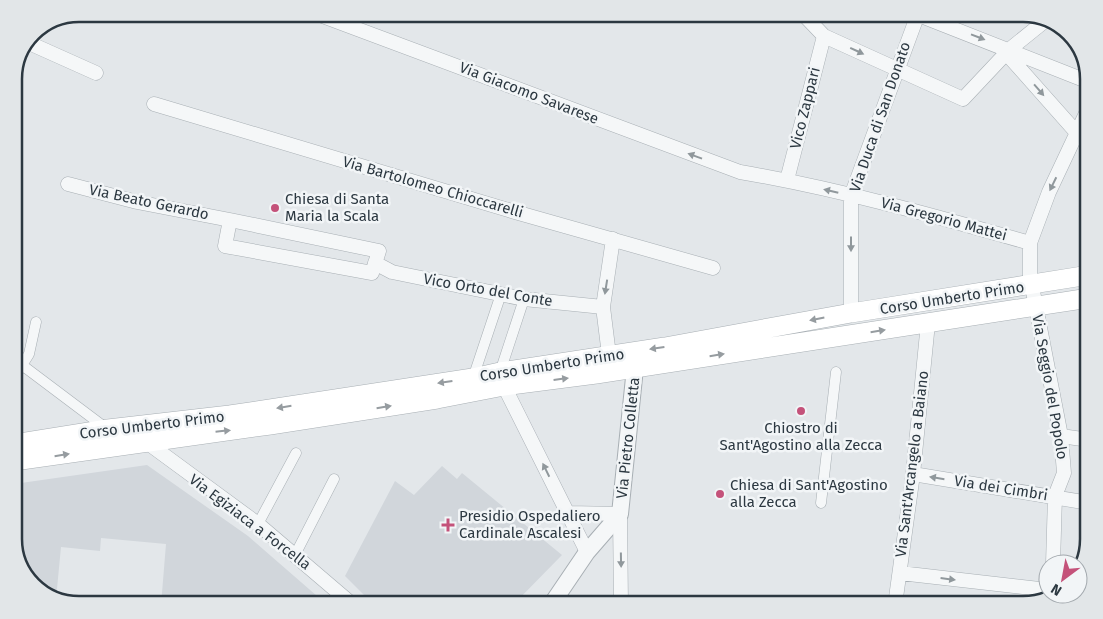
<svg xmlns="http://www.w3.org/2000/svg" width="1103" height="619" font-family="'Fira Sans',sans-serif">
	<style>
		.built { fill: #d1d6db }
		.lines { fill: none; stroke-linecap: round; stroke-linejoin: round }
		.pedestrian-casing { stroke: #a8afb4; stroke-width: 11 }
		.minor-casing { stroke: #a8afb4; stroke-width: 15 }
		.tertiary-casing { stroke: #a8afb4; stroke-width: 18 }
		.secondary-casing { stroke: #a8afb4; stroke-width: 20 }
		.pedestrian { stroke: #f5f7f8; stroke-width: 10 }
		.minor { stroke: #f5f7f8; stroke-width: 14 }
		.tertiary { stroke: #f5f7f8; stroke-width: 16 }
		.secondary { stroke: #fff; stroke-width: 19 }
		.oneway { fill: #90989c }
		.oneway2 { fill: #969ca0 }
		.poi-dot { fill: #c4527a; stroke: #f2f5f7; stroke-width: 2 }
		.labels { text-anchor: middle; stroke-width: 5; stroke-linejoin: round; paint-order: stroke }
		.street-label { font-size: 15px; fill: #2c3841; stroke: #f2f5f7 }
		.poi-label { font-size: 15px; fill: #2c3841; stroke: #f2f5f7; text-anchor: start }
		.rim { fill: none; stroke: #2c3841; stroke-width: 2.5 }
	</style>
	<rect width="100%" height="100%" fill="#e3e7ea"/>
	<!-- built -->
	<path class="built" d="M147,465L248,536L317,596L311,605H161L166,544L101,538L100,551L61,547L56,599L47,597L23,572L14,543V484Z
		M442,466L457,479L462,473L562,555L513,605H374L345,576L395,481L414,495Z"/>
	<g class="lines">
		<!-- pedestrian casing -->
		<g class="pedestrian-casing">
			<path id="pedestrian" d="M1082,123L1089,131
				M14,359L107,429
				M500,372L524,299
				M14,378L29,354L36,322
				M473,378L501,294
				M821,503L836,372
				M258,524L296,453
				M295,555L334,479"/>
		</g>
		<!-- minor casing -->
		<g class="minor-casing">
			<path id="minor" d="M317,14L740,172C839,189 935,216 1030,243
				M803,14L824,36L963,99L1010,49L1046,20
				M916,14L1089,82
				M29,43L96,73
				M1006,53L1077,133
				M154,104L515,212L713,268
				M787,180L824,36
				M68,184L137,202L230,220
				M230,220L379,251L372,273L225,246Z
				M375,263L392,272L524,299L603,307
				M851,313V196L918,14
				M609,355L603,307L613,239
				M504,386L587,552
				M1061,436L1089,440
				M145,441L258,524L353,605
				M913,474L1089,503
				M568,513L620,514L621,605
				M1053,564L1055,496L1064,473L1061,436L1030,276V243L1049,192L1089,107
				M900,573L1048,590
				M895,605L913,474L928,323"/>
		</g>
		<!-- tertiary casing -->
		<g class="tertiary-casing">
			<path id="tertiary" d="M551,605L587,552L620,514L635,368"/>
		</g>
		<!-- secondary casing -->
		<g class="secondary-casing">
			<path id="secondary" d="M14,444L108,429L230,415L473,378L500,372L665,347L851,313L1089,275
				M14,461L270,425L437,399L504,386L596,374L1089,298"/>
		</g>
		<!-- pedestrian -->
		<use href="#pedestrian" class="pedestrian"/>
		<!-- minor -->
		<use href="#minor" class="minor"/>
		<!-- tertiary -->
		<use href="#tertiary" class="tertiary"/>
		<!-- secondary -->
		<use href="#secondary" class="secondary"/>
	</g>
	<!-- one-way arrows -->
	<defs><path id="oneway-solid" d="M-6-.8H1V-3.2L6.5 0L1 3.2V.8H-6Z" transform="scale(1.25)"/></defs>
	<g class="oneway">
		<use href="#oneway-solid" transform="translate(978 37) rotate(21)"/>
		<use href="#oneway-solid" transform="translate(857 51) rotate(25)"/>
		<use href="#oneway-solid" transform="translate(1039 90) rotate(49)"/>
		<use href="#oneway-solid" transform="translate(695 156) rotate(-160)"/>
		<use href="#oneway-solid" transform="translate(1053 184) rotate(116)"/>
		<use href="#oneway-solid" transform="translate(831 191) rotate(-167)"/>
		<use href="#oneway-solid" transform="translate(851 244) rotate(90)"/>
		<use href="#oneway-solid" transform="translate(606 287) rotate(99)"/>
		<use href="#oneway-solid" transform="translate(546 470) rotate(-116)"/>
		<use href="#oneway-solid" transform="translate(937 478) rotate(-171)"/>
		<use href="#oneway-solid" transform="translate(621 560) rotate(89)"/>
		<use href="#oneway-solid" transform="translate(948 579) rotate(7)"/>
	</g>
	<g class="oneway2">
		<use href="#oneway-solid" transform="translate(817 319) rotate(169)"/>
		<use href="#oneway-solid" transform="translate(878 331) rotate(-9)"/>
		<use href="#oneway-solid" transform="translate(657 348) rotate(172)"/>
		<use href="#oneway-solid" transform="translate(717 355) rotate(-9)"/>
		<use href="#oneway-solid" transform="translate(561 379) rotate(-7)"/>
		<use href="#oneway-solid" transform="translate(445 382) rotate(172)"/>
		<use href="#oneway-solid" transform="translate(284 407) rotate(171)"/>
		<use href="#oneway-solid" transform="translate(384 407) rotate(-9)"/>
		<use href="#oneway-solid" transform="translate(223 431) rotate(-6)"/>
		<use href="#oneway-solid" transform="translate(62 455) rotate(-9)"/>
	</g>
	<!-- markers -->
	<g class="poi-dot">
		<circle cx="275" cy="208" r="5"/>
		<circle cx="801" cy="411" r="5"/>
		<circle cx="720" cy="494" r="5"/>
		<path d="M445.5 517.5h5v5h5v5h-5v5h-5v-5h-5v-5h5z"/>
	</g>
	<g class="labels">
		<!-- street labels -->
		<g class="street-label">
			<text transform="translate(529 93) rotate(21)" y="5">Via Giacomo Savarese</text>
			<text transform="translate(805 108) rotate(-76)" y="5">Vico Zappari</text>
			<text transform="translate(880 117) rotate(-71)" y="5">Via Duca di San Donato</text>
			<text transform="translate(433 187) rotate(16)" y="5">Via Bartolomeo Chioccarelli</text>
			<text transform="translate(149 202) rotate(12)" y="5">Via Beato Gerardo</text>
			<text transform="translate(944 219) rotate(15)" y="5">Via Gregorio Mattei</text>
			<text transform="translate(488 290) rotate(10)" y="5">Vico Orto del Conte</text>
			<text transform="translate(952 298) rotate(-9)" y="5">Corso Umberto Primo</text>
			<text transform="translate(552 365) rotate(-9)" y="5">Corso Umberto Primo</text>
			<text transform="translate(1050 387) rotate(80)" y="5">Via Seggio del Popolo</text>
			<text transform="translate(152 425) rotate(-7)" y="5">Corso Umberto Primo</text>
			<text transform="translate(628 438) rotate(-84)" y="5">Via Pietro Colletta</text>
			<text transform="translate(912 464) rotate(-83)" y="5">Via Sant'Arcangelo a Baiano</text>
			<text transform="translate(1001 488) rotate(9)" y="5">Via dei Cimbri</text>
			<text transform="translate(250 522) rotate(37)" y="5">Via Egiziaca a Forcella</text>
		</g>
		<!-- poi labels -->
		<g class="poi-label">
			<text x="285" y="204">Chiesa di Santa<tspan x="285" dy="17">Maria la Scala</tspan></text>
			<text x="801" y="433" text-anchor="middle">Chiostro di<tspan x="801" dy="17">Sant'Agostino alla Zecca</tspan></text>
			<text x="730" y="490">Chiesa di Sant'Agostino<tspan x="730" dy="17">alla Zecca</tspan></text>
			<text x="459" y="521">Presidio Ospedaliero<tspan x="459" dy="17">Cardinale Ascalesi</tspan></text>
		</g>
	</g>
	<!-- crop -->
	<path d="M0 0H1103V619H0ZM79 22H1023A57 57 0 0 1 1080 79V539A57 57 0 0 1 1023 596H79A57 57 0 0 1 22 539V79A57 57 0 0 1 79 22Z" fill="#e2e6e8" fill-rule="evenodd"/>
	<path class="rim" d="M79 22H1023A57 57 0 0 1 1080 79V539A57 57 0 0 1 1023 596H79A57 57 0 0 1 22 539V79A57 57 0 0 1 79 22Z"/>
	<!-- north arrow -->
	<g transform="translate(1063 579) rotate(212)"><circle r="24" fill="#f2f5f7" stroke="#a3a9ae"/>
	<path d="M0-4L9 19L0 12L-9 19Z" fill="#c4527a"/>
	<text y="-8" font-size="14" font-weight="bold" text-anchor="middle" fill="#2c3841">N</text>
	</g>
</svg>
